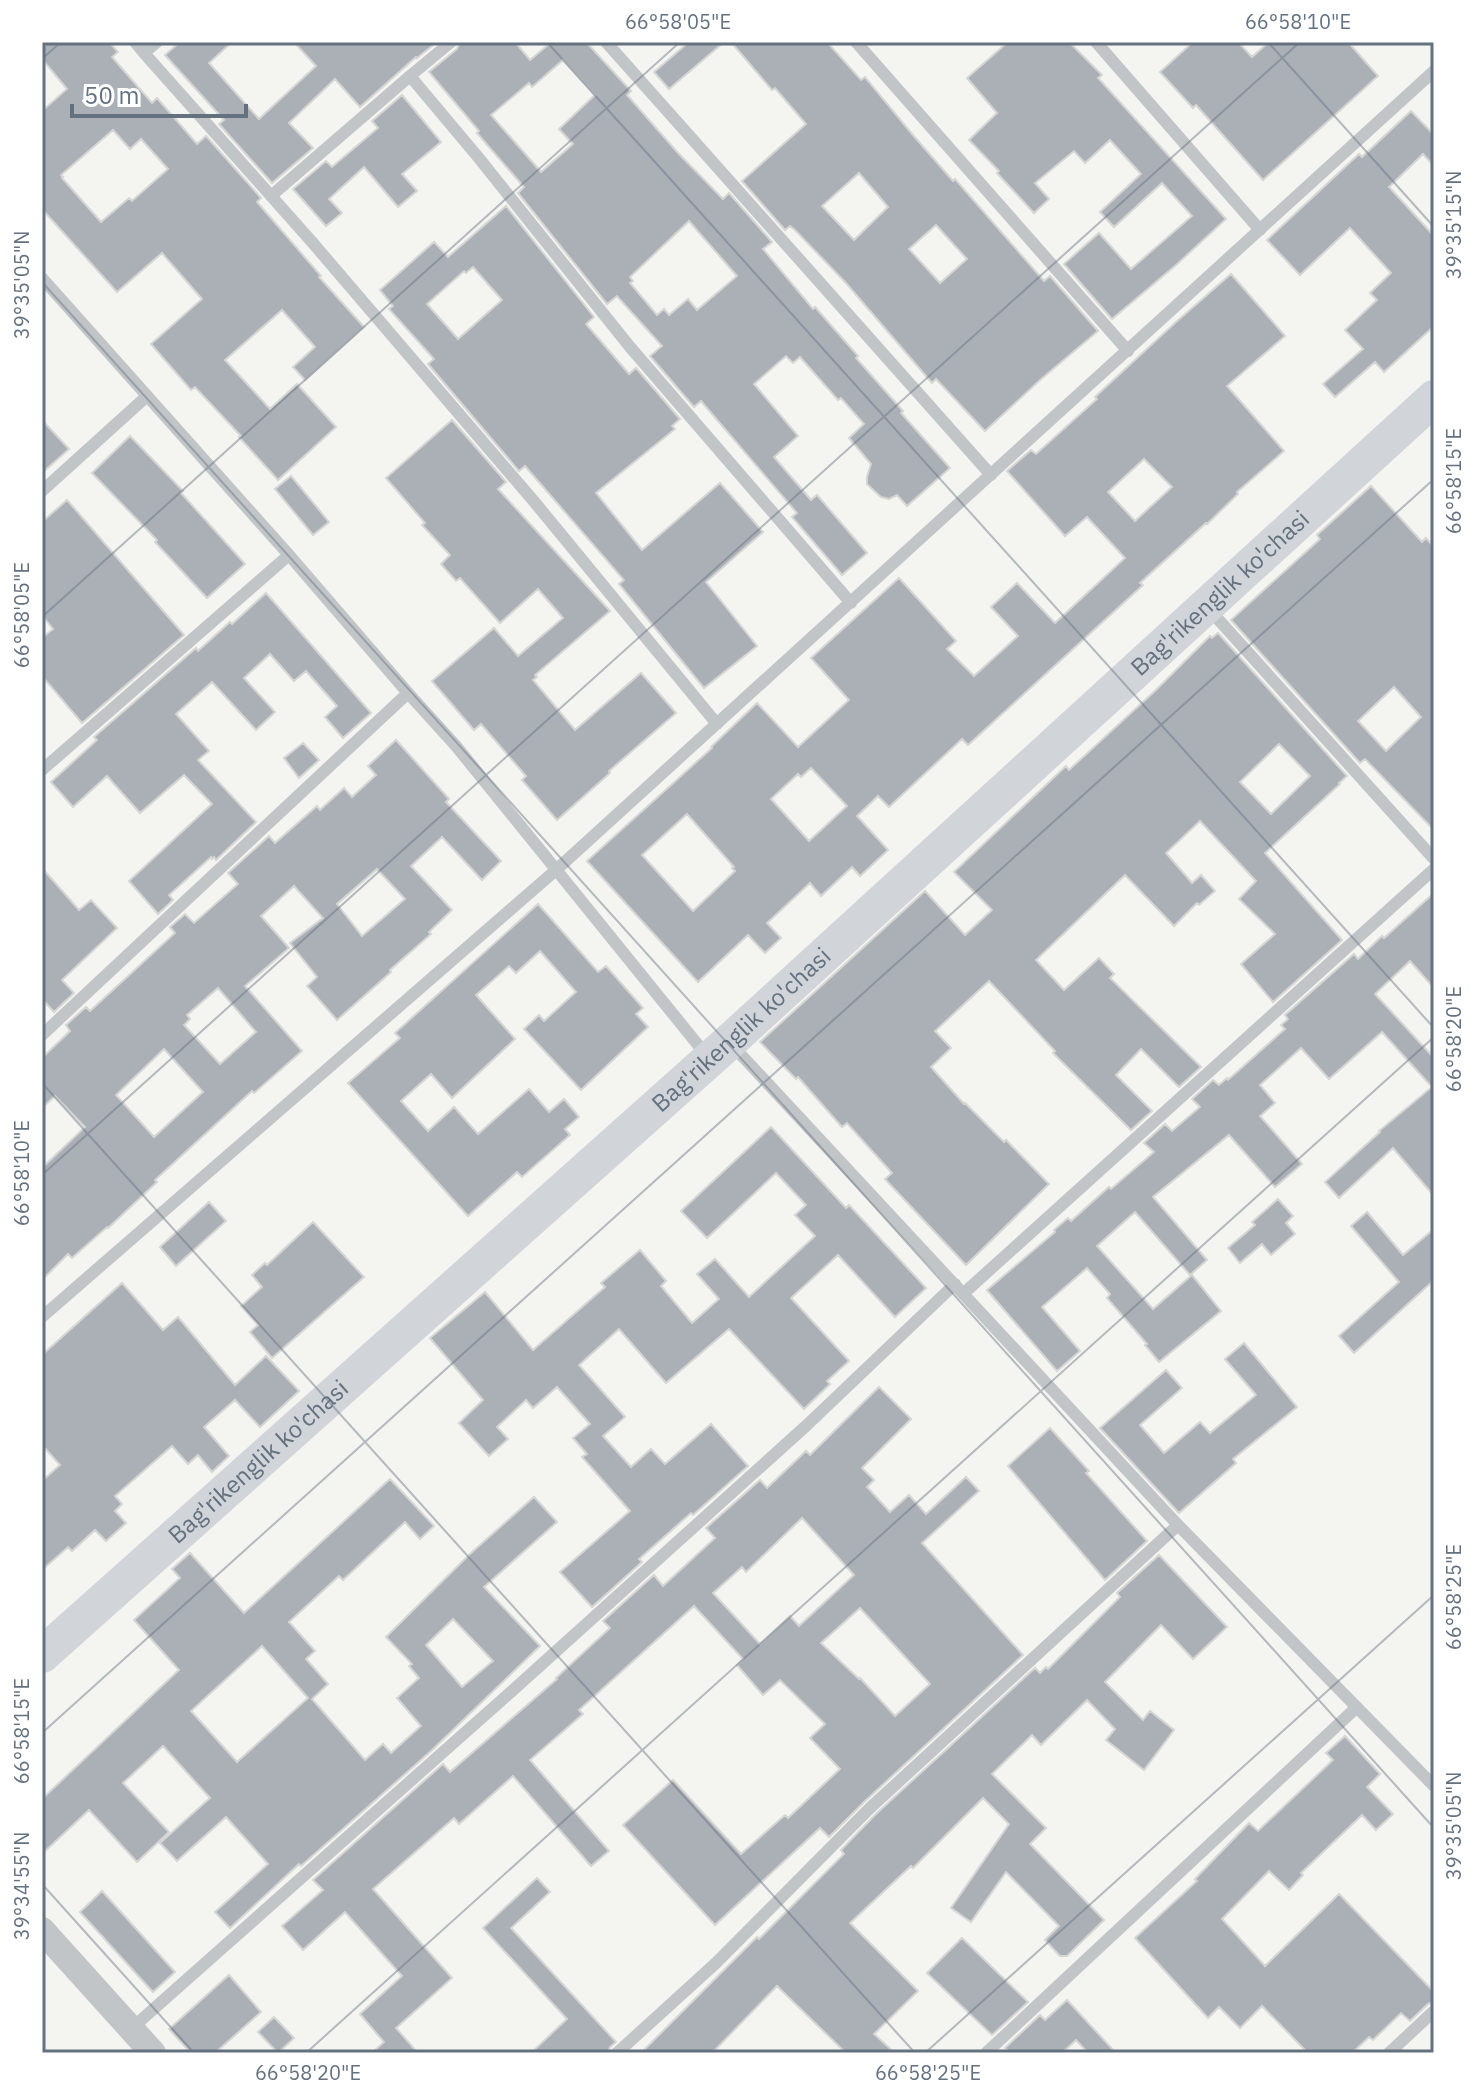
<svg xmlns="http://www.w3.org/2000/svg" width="1476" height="2095" font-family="'IBM Plex Sans',sans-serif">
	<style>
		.building { fill: #aab0b6; stroke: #d5d5d3; stroke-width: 2; fill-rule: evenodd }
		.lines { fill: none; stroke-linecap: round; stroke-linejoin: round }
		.service { stroke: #c2c5c8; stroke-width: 12 }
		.minor { stroke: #c2c5c8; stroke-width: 26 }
		.secondary { stroke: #d1d5da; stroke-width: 36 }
		.ticks { fill: none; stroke: #647280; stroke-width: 2; stroke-opacity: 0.45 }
		.labels { text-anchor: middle; stroke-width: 8; stroke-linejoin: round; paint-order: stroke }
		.street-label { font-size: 24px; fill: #647280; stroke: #fff }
		.neatline { fill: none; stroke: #647280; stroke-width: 3 }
		.ticks-label { font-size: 20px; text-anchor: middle; fill: #647280 }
	</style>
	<rect width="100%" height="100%" fill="#f4f4f0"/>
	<!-- building -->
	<path class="building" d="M42,42H109L118,52L112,57L152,103L157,98L197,144L206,136L261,198L257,202L321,276L319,277L364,327L305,380L293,367L315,347L282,310L225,360L270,409L297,384L336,427L278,480L239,437L241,436L195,387L191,390L151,344L202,299L162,253L117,292L42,209V111L67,89L42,59ZM113,130L130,149L141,139L168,169L132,201L129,198L101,222L62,178L63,177L61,175Z
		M180,42H232L209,63L259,119L316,66L294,42H437L417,58L416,57L360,107L335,79L289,123L313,148L272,183L219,124L224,120L165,55Z
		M460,42H515L530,60L549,44L546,42H586L631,91L627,95L678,153L723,199L729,193L772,242L763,249L813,309L815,307L858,356L856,358L903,411L901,413L950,468L907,506L897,495L889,499L881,497L867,484V477L871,464L849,438L864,424L841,398L838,400L800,357L793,363L786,356L754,384L798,436L774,457L811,500L817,495L867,553L842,575L792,517L797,513L701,401L694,407L650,356L662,346L617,296L607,304L518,193L524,187L477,133L479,131L429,72L457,49ZM563,60L595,95L559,129L573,144L541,172L491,115L529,83L532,87ZM689,221L737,276L697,310L688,299L669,315L664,309L657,315L630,283L633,281L630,277Z
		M689,42H724L669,89L654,72Z
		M731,42H827L861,80L865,77L912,134L953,181L955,179L1044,281L1050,276L1098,331L1040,380L985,431L936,379L932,383L846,283L795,230L790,226L785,230L742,181L806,124L775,88L772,90ZM859,173L888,207L854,240L822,206ZM936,225L967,259L940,283L909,249Z
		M1008,42H1069L1102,75L1098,78L1226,219L1176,265L1112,319L1064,264L1099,233L1131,269L1192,216L1162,183L1114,227L1100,212L1141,174L1110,140L1085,163L1074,151L1035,183L1049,199L1034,213L997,173L999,171L969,140L997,113L967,78Z
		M1193,42H1238L1252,57L1269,42H1348L1378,76L1263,180L1196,105L1193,108L1160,72Z
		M402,95L441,142L402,174L417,191L398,207L364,167L329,199L342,213L326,226L293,189L326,161L332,167L378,128L372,121Z
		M1411,111L1434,135V166L1423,154L1389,187L1434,236V326L1384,372L1375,362L1335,397L1323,384L1363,349L1345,330L1377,300L1370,293L1391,273L1350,228L1300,275L1267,240L1359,154L1362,157Z
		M506,206L594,317L586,324L629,374L636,368L680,419L672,426L675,429L596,493L642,550L720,483L763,532L706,582L757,646L704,688L619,584L624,580L525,466L519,471L428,364L434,359L389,309L393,306L380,290L434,242L448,257ZM473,267L502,300L458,339L427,304L464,271L466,273Z
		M1231,274L1285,336L1227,386L1284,451L1237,492L1238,494L1207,524L1206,523L1140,583L1143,585L968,745L962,739L889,807L878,796L857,816L888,850L860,876L852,867L821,896L810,883L767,923L781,938L765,953L748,935L698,982L587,861L712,748L711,747L757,703L798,747L849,700L811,658L899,578L956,641L947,649L974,676L1018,636L991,607L1017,583L1055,623L1125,558L1087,517L1065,536L1007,471L1031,450L1036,454L1097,399L1095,397L1176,322ZM1144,459L1172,487L1135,521L1108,492ZM811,768L847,806L809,841L771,799L798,774L801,777ZM687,814L734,867L732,868L735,871L693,911L642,855Z
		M42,420L69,449L42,473Z
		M452,420L506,482L498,489L610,611L535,675L537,677L533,680L575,730L641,673L676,713L609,771L610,773L557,820L522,780L526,776L481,724L474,730L432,681L494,628L518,656L563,618L538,589L500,623L460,578L456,581L441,564L450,555L422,525L425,523L386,478Z
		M130,436L183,491L181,493L245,564L207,598L155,542L157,540L92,473Z
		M291,476L329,522L313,535L275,489Z
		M1371,486L1422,542L1426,538L1434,547V830L1365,759L1360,763L1231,620L1320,539L1317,535ZM1394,687L1421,717L1386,751L1358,721Z
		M67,500L184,635L82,723L42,676V638L53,629L42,615V522Z
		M266,593L371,713L343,738L325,717L337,706L306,671L294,681L270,654L244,678L275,712L256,730L212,682L176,714L209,751L198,760L256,822L216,860L214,857L212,859L211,857L169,895L173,900L158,914L129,881L212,804L184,775L140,813L107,776L73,807L51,782L97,740L94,737L196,648L198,651L230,622L232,624Z
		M1218,633L1347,776L1339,783L1340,784L1265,853L1342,940L1273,1002L1241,964L1275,934L1239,899L1256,881L1200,821L1166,853L1192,883L1201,875L1215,891L1199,905L1197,903L1174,926L1125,875L1036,960L1064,990L1099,958L1114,974L1110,978L1201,1067L1179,1087L1141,1049L1116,1075L1152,1111L1131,1130L1053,1053L1055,1051L989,981L935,1031L951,1048L931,1067L964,1104L965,1103L1004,1142L1006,1140L1049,1184L966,1265L885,1179L892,1173L847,1123L842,1127L798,1077L796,1079L760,1042L925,891L965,935L992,910L954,872L1066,766L1069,770L1156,690L1210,636L1212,638ZM1279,744L1310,776L1271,814L1240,782Z
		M396,740L449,799L446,802L501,861L482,880L442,837L411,866L452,910L429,932L431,934L390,970L391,972L337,1020L307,986L317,977L290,943L323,918L294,886L261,916L289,948L245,986L302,1051L254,1093L252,1091L155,1180L157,1182L108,1228L107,1227L72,1258L68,1254L42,1280V1168L85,1127L55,1096L42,1108V1058L70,1031L66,1025L86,1007L90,1011L175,933L170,927L185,914L194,923L238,884L228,873L269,836L275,843L317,806L320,810L344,788L352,797L376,775L368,766ZM377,869L405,899L362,936L337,904ZM218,988L256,1032L220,1064L184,1025L190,1019L187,1015ZM164,1049L203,1092L154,1137L116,1095Z
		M303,743L319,760L299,778L284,758Z
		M42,868L79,910L91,900L117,928L62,980L74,993L54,1012L42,999Z
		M1434,893V988L1410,961L1375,994L1434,1058V1196L1393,1148L1339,1198L1325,1182L1380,1132L1379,1131L1432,1087L1382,1032L1329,1079L1301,1048L1260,1085L1275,1103L1260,1116L1302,1164L1275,1187L1229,1135L1153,1197L1207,1260L1190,1275L1135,1212L1097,1246L1153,1309L1192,1275L1221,1311L1159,1362L1145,1345L1147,1344L1107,1298L1110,1294L1087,1268L1042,1307L1080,1351L1057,1371L987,1290L1055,1232L1054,1230L1068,1218L1071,1221L1109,1187L1111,1189L1154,1152L1144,1143L1165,1124L1172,1131L1200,1107L1192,1099L1213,1080L1219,1085L1227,1078L1228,1080L1285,1029L1281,1025L1288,1019L1285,1015L1354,954L1358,959L1382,936L1384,938Z
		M538,904L598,972L606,966L643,1008L636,1014L648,1027L581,1090L524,1029L539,1015L544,1021L576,992L540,951L516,973L509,966L476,995L515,1039L452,1098L431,1074L401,1101L428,1131L454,1107L478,1134L529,1089L549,1112L564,1099L579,1117L565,1129L570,1135L522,1177L517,1172L468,1216L348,1083L400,1038L395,1033Z
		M771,1127L846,1208L849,1205L926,1288L895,1317L838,1255L791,1298L849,1361L827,1381L830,1384L804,1409L729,1329L666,1383L619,1329L579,1365L625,1417L603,1436L631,1467L651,1449L665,1464L711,1424L748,1466L693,1515L691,1513L639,1559L642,1562L592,1607L560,1572L630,1511L582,1457L587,1454L573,1438L590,1424L557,1387L533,1408L526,1400L497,1427L508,1439L489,1456L459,1423L483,1400L430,1338L485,1292L533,1350L605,1287L601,1283L640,1250L666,1281L661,1286L692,1323L719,1299L697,1274L715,1259L749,1297L815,1236L795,1215L806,1205L776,1173L707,1238L681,1211Z
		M1278,1199L1293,1216L1286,1223L1295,1234L1271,1255L1262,1244L1240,1263L1228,1248L1255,1225L1252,1222Z
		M209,1202L226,1221L176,1266L160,1247Z
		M1367,1212L1403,1255L1434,1229V1280L1354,1353L1339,1336L1399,1282L1351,1226Z
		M313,1222L364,1277L272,1358L250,1332L258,1325L241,1306L262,1287L252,1275L265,1263L267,1265Z
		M122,1283L163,1330L178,1317L235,1385L266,1356L299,1391L260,1427L235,1400L204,1427L229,1456L212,1472L198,1455L188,1464L172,1446L115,1496L122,1504L115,1511L126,1523L106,1541L95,1530L72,1551L68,1547L42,1570V1481L60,1465L42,1445V1355Z
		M1244,1343L1297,1407L1233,1459L1236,1463L1179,1513L1100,1428L1166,1370L1182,1388L1140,1425L1164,1453L1200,1422L1210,1433L1256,1395L1225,1359Z
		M879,1387L911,1419L862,1468L874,1480L867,1487L890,1512L909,1495L926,1514L966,1477L979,1491L922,1543L1023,1655L864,1802L829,1837L820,1828L715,1925L623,1825L673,1780L741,1854L785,1815L788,1818L840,1769L810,1738L825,1724L780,1680L763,1695L737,1665L743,1659L694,1606L579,1710L583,1714L530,1760L609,1851L591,1866L513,1776L459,1824L454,1818L373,1889L452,1978L396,2028L418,2053H372L384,2042L360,2014L402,1976L345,1912L303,1950L282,1926L323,1890L313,1880L443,1764L450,1772L557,1679L556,1678L610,1628L603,1621L654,1575L663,1586L715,1538L706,1528L760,1480L767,1488L806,1451L810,1455ZM802,1518L854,1575L799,1626L790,1616L760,1644L713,1593L742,1567L746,1572ZM860,1608L930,1684L895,1716L860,1678L859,1679L821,1643Z
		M1050,1428L1089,1471L1086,1473L1147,1541L1105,1580L1008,1466Z
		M390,1479L434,1526L420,1539L405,1522L343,1580L339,1576L289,1622L315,1651L306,1659L328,1684L312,1699L365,1760L383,1744L391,1753L421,1726L397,1698L419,1678L409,1666L412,1664L386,1637L471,1553L534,1497L557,1522L484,1587L540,1646L431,1751L301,1866L299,1864L230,1928L215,1912L268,1864L226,1817L177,1861L160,1843L210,1798L163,1746L123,1783L169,1832L137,1862L89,1810L42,1854V1799L179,1670L134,1620L180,1578L172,1569L190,1553L244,1613ZM453,1619L493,1661L462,1687L426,1645ZM262,1646L308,1698L237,1762L191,1711Z
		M1159,1555L1227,1627L1193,1659L1161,1625L1105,1682L1143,1720L1150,1711L1174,1730L1144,1770L1106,1740L1115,1729L1087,1700L1041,1745L1032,1735L992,1774L1046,1828L1030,1844L1104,1920L1067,1956H1060L1045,1940L1059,1926L1006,1872L971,1922L951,1908L1009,1824L983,1798L913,1868L911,1866L850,1923L918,1991L874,2034L895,2053H846L777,1986L712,2053H641L757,1937L759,1939L844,1854L841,1850L876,1814L1035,1668L1040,1673L1046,1667L1048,1669L1120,1597L1117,1593Z
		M1345,1736L1380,1774L1367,1787L1393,1814L1376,1830L1362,1815L1301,1873L1303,1875L1289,1890L1269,1871L1222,1919L1265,1966L1339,1894L1434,1992V2002L1428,2004L1410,2021L1401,2013L1373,2040L1369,2037L1352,2053H1308L1262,2006L1240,2028L1219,2007L1208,2018L1135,1938L1197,1881L1195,1879L1249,1823L1258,1831L1333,1760L1326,1753Z
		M537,1878L550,1892L511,1928L616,2042L610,2047L608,2053H531L567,2019L483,1928Z
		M102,1891L175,1972L153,1992L80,1912Z
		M962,1938L1028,2002L992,2035L927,1973Z
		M229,1975L261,2012L215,2053H191L169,2029Z
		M1067,2000L1116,2053H1088L1076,2040L1062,2053H1010L1005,2048L1040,2015L1045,2020Z
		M274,2017L294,2038L278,2053L258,2032Z"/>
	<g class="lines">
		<!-- service -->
		<path class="service" d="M135,42L144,53L157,42
			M606,42L991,475
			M856,42L1128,351
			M1096,42L1260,230
			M144,53L312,242L537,505L717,724
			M410,76L451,42
			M271,196L410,76L478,157L630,347L851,603
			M42,278L289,555L408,693L456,746L707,1056
			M42,491L146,397
			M1208,608L1434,859
			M42,770L289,555
			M42,1035L408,693
			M731,1044L1178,1525L1434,1786
			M964,1293L1434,869
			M42,1317L556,870L1434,71
			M131,2029L512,1691L807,1425L955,1284
			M617,2053L716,1963L870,1808L1178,1525
			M986,2053L1357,1707
			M1389,2053L1434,2011"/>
		<!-- minor -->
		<path class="minor" d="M42,1930L153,2053"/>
		<!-- secondary -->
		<path class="secondary" id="s1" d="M42,1655L729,1042L1434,398"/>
	</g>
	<!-- ticks -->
	<path class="ticks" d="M547,42L1434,1028M1268,42L1434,227M42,59L61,42M42,282L1434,1828M42,617L680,42M42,1083L915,2053M42,1175L1300,42M42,1733L1434,479M42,1884L194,2053M306,2053L1434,1037M925,2053L1434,1595"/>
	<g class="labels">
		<!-- street labels -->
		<g class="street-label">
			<text dy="8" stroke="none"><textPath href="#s1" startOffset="1586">Bag'rikenglik ko'chasi</textPath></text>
			<text dy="8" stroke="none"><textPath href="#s1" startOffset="938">Bag'rikenglik ko'chasi</textPath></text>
			<text dy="8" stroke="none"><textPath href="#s1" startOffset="290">Bag'rikenglik ko'chasi</textPath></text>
		</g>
	</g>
	<!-- border -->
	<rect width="1476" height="2095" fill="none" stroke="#ffffff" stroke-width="88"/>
	<!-- scale -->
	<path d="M72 104v12h174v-12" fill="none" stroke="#647280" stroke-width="4"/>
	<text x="84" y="104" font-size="24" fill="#647280" stroke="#ffffff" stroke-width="6" paint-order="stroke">50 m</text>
	<rect x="44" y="44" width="1388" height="2007" class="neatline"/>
	<g class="ticks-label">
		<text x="678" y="29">66°58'05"E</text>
		<text x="1298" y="29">66°58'10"E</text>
		<text transform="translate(1454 225) rotate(-90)" y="7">39°35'15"N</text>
		<text transform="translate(22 285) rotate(-90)" y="7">39°35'05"N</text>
		<text transform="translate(1454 481) rotate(-90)" y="7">66°58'15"E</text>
		<text transform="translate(22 615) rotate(-90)" y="7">66°58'05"E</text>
		<text transform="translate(1454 1039) rotate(-90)" y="7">66°58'20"E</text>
		<text transform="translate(22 1173) rotate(-90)" y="7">66°58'10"E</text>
		<text transform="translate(1454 1597) rotate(-90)" y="7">66°58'25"E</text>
		<text transform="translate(22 1731) rotate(-90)" y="7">66°58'15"E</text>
		<text transform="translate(1454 1826) rotate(-90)" y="7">39°35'05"N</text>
		<text transform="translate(22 1886) rotate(-90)" y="7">39°34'55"N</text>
		<text x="308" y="2080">66°58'20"E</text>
		<text x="928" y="2080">66°58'25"E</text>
	</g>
</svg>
